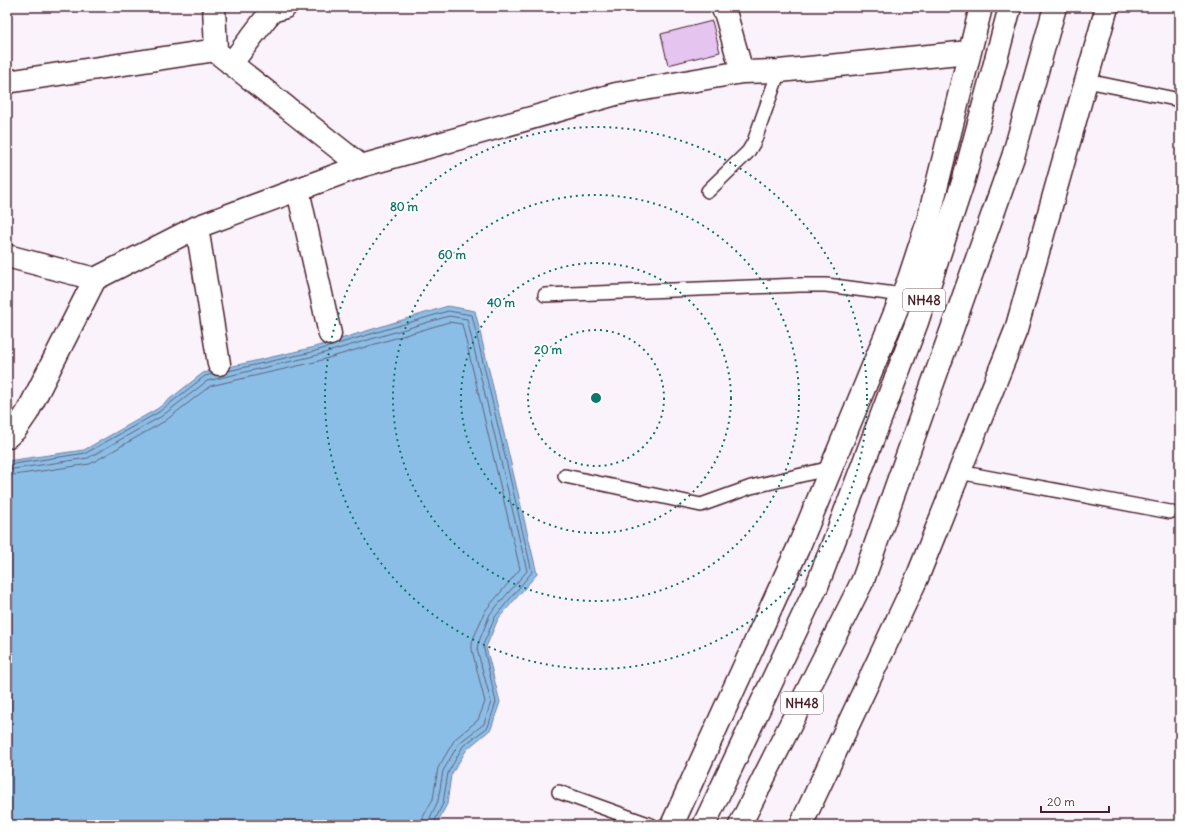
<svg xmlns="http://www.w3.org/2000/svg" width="1187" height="832" font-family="Delius,sans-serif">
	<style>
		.water { fill: #8bbee7; stroke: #717e9c }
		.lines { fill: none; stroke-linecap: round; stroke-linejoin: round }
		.shore { stroke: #645f76; stroke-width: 1 }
		.building { fill: #e5c4f0; stroke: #4a1f2b }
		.lane-casing { stroke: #4a1f2b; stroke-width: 16 }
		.street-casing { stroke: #4a1f2b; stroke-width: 25 }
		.secondary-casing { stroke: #4a1f2b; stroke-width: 25 }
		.highway-casing { stroke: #4a1f2b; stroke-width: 25 }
		.lane { stroke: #fff; stroke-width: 13 }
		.street { stroke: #fff; stroke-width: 22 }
		.secondary { stroke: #fff; stroke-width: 22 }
		.highway { stroke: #fff; stroke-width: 22 }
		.ring { fill: none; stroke: #0f766e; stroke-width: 2; stroke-dasharray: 2 4 }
		.labels { text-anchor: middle; stroke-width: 3.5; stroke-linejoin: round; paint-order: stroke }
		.shield { fill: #fff; stroke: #80626b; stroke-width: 1 }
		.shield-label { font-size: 13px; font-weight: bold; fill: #4a1f2b }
		.centre { fill: #0f766e; stroke: #fff; stroke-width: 2 }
		.ring-label { font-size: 12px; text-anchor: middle; font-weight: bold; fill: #0f766e; stroke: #fff; stroke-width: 3.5; stroke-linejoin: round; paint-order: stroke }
	</style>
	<rect width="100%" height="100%" fill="#faf3fc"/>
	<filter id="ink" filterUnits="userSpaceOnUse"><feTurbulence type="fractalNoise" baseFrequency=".025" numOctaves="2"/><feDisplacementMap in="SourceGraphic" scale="8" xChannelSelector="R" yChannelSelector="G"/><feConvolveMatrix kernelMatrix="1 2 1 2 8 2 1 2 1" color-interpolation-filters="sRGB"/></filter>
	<g filter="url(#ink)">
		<!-- water -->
		<path class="water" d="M448,306L475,311L537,574L498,619L486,647L500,702L491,729L467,749L451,775L447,804L436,825H7V461L84,450L157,409L203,373L311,348Z"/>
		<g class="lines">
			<!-- shore -->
			<path class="shore" d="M334,345L448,311L472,315L532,572L495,617L483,645L496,702L488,727L463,746L448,773L443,803L433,825
				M228,371L312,352L332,346
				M7,465L86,453L159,412L205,376L213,374
				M7,470L88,458L162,416L207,381L314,356L449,316L467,319L527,571L490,614L478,644L477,649L491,702L484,724L459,743L443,771L438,801L429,820L428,825
				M7,476L90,464L165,421L210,386L315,362L449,322L462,324L520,569L485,611L472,642V650L485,702L478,720L455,739L438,768L433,799L423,817L422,825"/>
		</g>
		<!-- building -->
		<path class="building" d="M712,21L720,52L668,65L661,34Z"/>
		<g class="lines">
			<!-- lane casing -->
			<g class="lane-casing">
				<path id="lane" d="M1087,81L1180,100
					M708,191L748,152L754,142L779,71
					M545,295L800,285H826L903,295
					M959,472L1170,512
					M565,476L701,505L751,487L831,468
					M559,792L651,825"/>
			</g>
			<!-- street casing -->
			<g class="street-casing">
				<path id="street" d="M214,7L216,50L219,54L361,166
					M722,7L726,15L742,72
					M231,64L266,18L272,11L285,7
					M7,82L216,50
					M298,190L330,334
					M197,227L219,364
					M7,256L95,279
					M7,437L16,429L27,413L95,279L197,227L361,166L616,94L742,72L779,71L969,52"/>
			</g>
			<!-- secondary casing -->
			<g class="secondary-casing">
				<path id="secondary" d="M672,825L799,546L909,279L928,221L981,7
					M801,825L917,578L1016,330L1107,7"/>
			</g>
			<!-- highway casing -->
			<g class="highway-casing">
				<path id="highway" d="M704,825L817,586L917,322L964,179L1010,7
					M740,825L863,580L1013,157L1055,7"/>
			</g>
			<!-- lane -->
			<use href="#lane" class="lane"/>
			<!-- street -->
			<use href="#street" class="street"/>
			<!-- secondary -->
			<use href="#secondary" class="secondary"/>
			<!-- highway -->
			<use href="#highway" class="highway"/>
		</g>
	</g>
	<!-- distance rings -->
	<g class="ring">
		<circle cx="596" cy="398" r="68"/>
		<circle cx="596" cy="398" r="135"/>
		<circle cx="596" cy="398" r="203"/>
		<circle cx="596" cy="398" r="271"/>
	</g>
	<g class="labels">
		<!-- shield labels -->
		<g class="shield">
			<rect x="903" y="289" width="42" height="22" rx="3"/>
			<rect x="781" y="692" width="42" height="22" rx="3"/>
		</g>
		<g class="shield-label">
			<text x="924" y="305">NH48</text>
			<text x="802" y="708">NH48</text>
		</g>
	</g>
	<circle cx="596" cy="398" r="6" class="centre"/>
	<g class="ring-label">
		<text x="404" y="211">80 m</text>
		<text x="452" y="259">60 m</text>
		<text x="501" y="307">40 m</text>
		<text x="548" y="354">20 m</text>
	</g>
	<!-- margin -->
	<rect width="1187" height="832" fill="none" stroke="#fff" stroke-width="24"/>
	<rect x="12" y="12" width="1163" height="808" fill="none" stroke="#4a1f2b" stroke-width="1.5" filter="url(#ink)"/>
	<!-- scale -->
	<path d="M1041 806v6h68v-6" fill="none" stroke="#4a1f2b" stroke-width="2"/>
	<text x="1047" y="806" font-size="12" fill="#4a1f2b" stroke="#ffffff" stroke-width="3" paint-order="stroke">20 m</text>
</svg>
